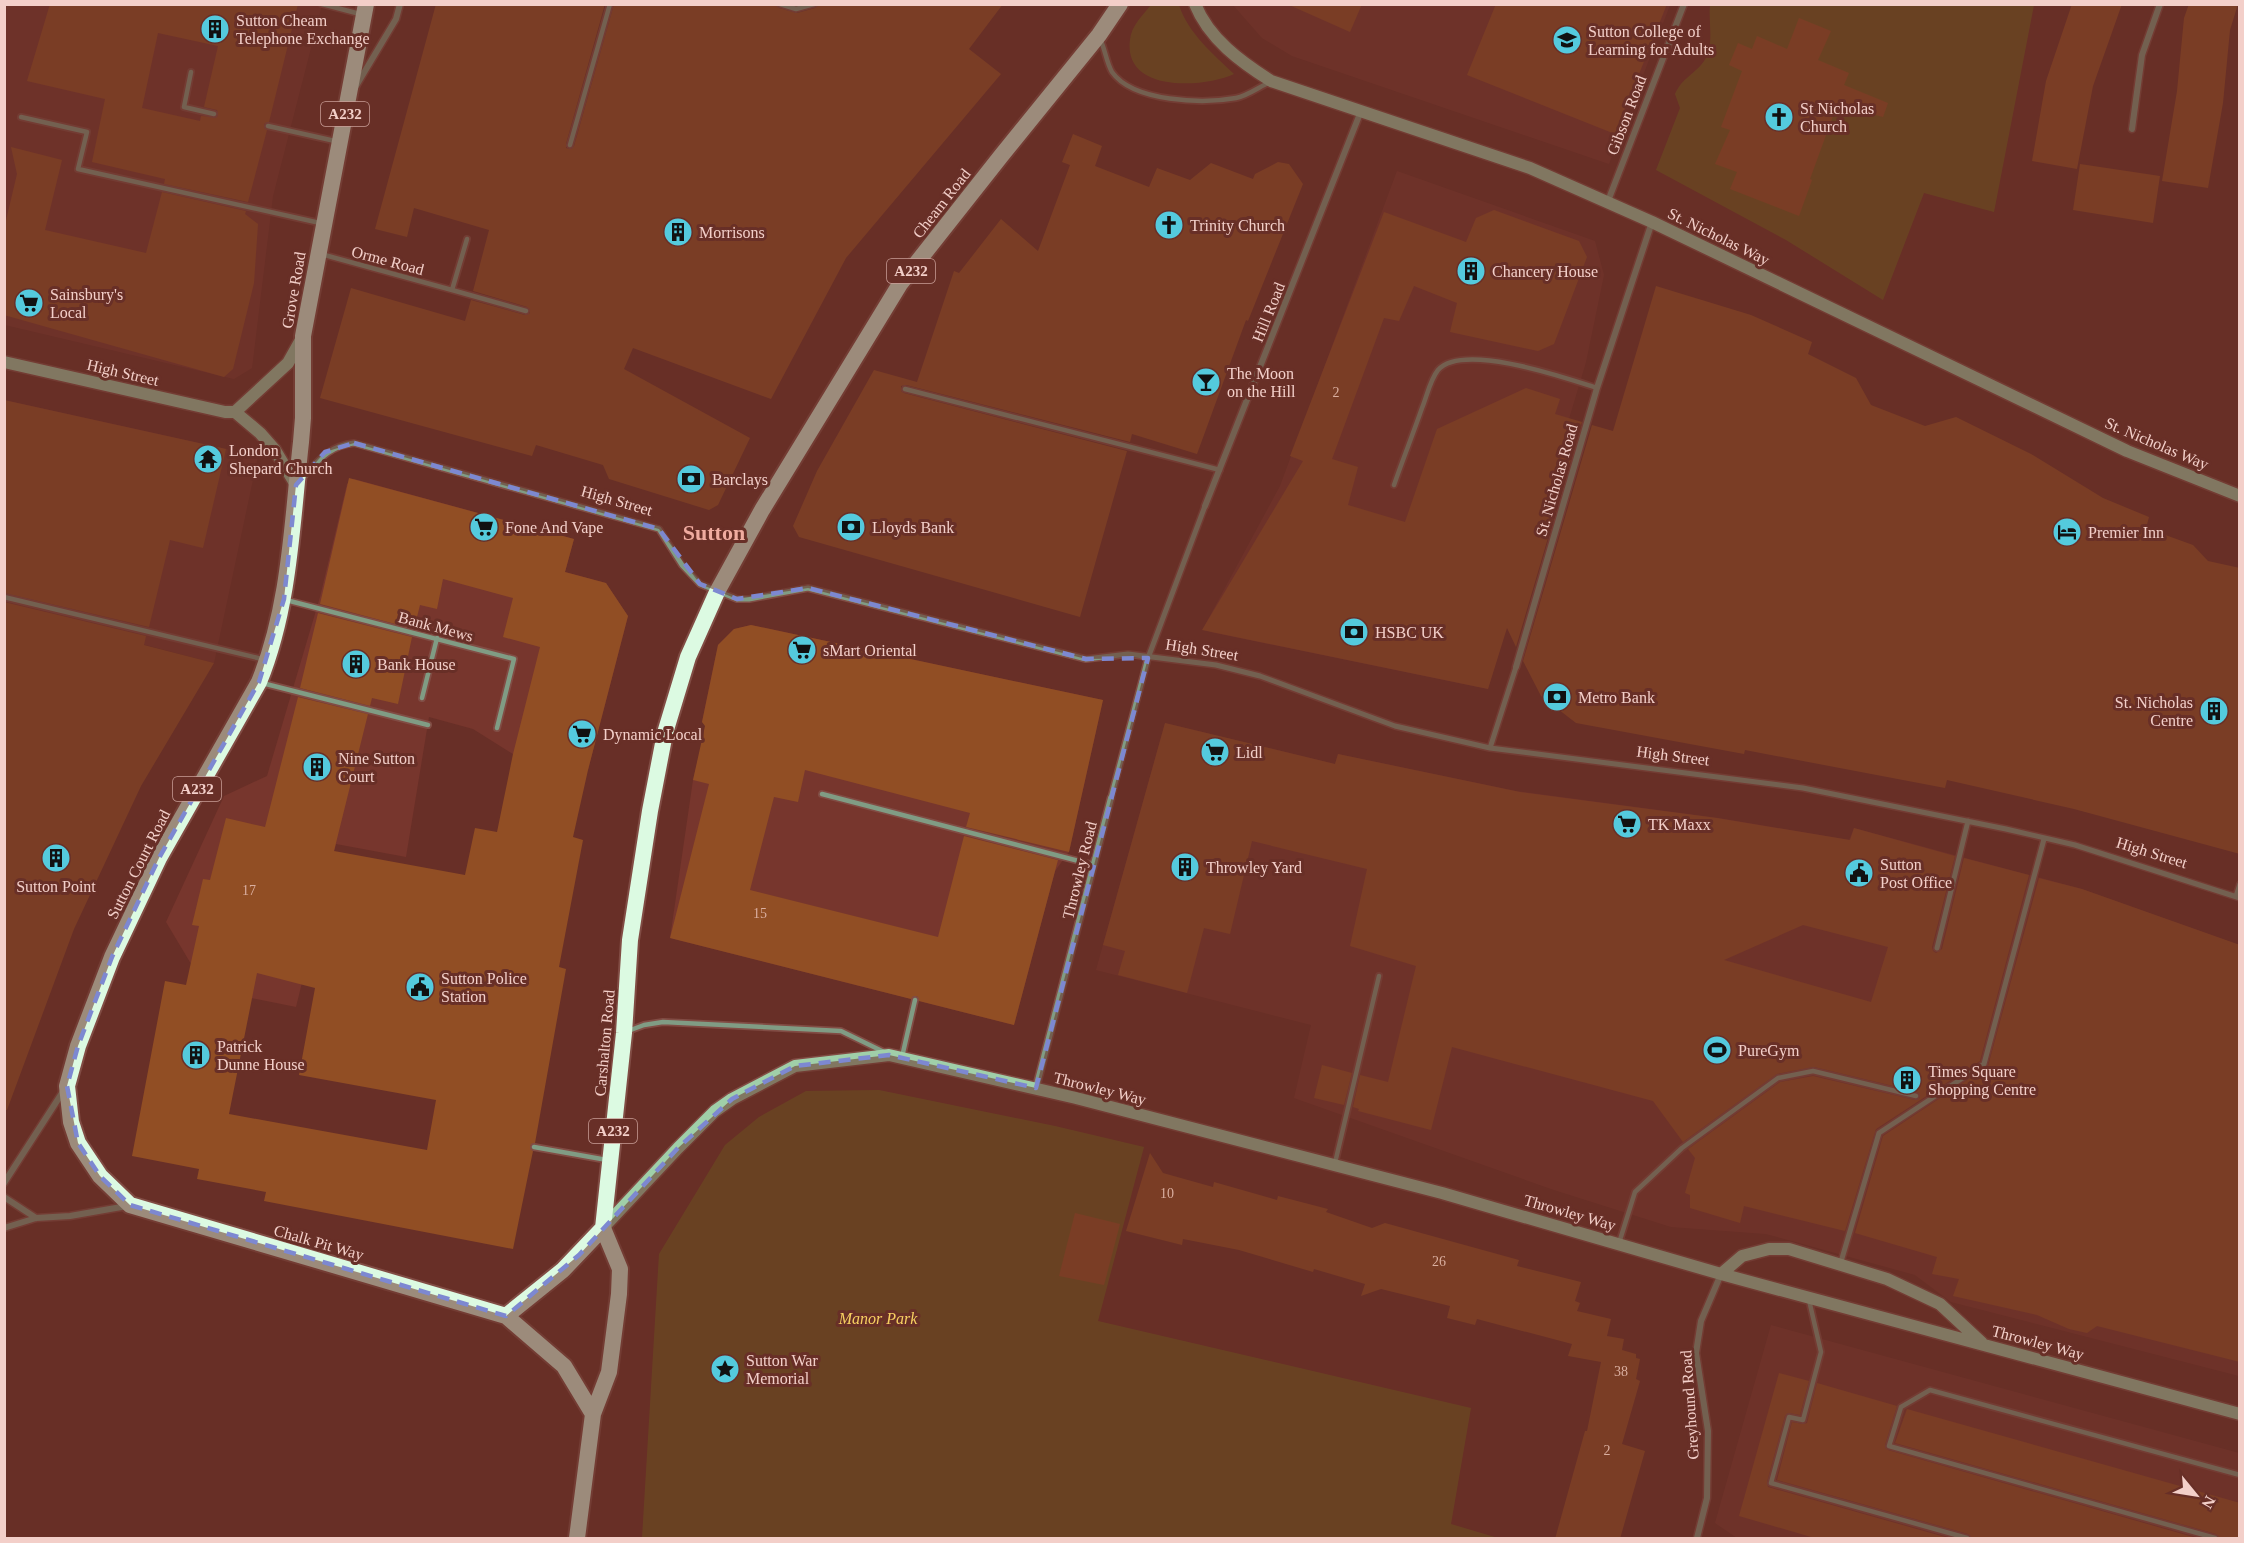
<svg xmlns="http://www.w3.org/2000/svg" width="2244" height="1543" font-family="'Times New Roman',serif">
	<style>
		.built { fill: #77362d }
		.green { fill: #6c581e }
		.building { fill: #914e24; fill-rule: evenodd }
		.lines { fill: none; stroke-linecap: round; stroke-linejoin: round }
		.service-casing { stroke: #814c44; stroke-width: 8 }
		.pedestrian-casing { stroke: #814c44; stroke-width: 8 }
		.minor-casing { stroke: #814c44; stroke-width: 9 }
		.secondary-casing { stroke: #814c44; stroke-width: 15 }
		.trunk-casing { stroke: #814c44; stroke-width: 20 }
		.service { stroke: #809c84; stroke-width: 4.5 }
		.pedestrian { stroke: #809c84; stroke-width: 5 }
		.minor { stroke: #809c84; stroke-width: 6 }
		.secondary { stroke: #a0cfa9; stroke-width: 12 }
		.trunk { stroke: #dcfae2; stroke-width: 16 }
		.marked { fill: none; stroke: #7d88d1; stroke-width: 4.5; stroke-dasharray: 12 8; stroke-linejoin: round }
		.labels { text-anchor: middle; stroke-width: 6; stroke-linejoin: round; paint-order: stroke }
		.number-label { font-size: 14px; fill: #daafa0 }
		.shield { fill: #682f27; stroke: #c99f98; stroke-width: 1.5 }
		.shield-label { font-size: 15px; font-weight: bold; fill: #f3cfc9 }
		.poi-label { font-size: 16px; fill: #f3cfc9; stroke: #682f27; text-anchor: start }
		.street-label { font-size: 16px; fill: #f3cfc9; stroke: #682f27 }
		.park-label { font-size: 16px; font-style: italic; fill: #f7d061; stroke: #682f27 }
		.district-label { font-size: 22px; font-weight: bold; fill: #f0aca0; stroke: #682f27 }
	</style>
	<rect width="100%" height="100%" fill="#682f27"/>
	<!-- built -->
	<path class="built" d="M4,5H322L273,196L252,368L234,379L5,325Z
		M1233,5H1670L1609,164L1292,56L1262,38Z
		M1397,171L1595,241L1604,275L1586,362L1488,689L1210,632L1205,625L1280,486Z
		M4,400L258,456L214,663L5,608Z
		M354,479L574,539L565,572L606,583L628,616L588,770L513,754L473,729L429,717L406,857L336,844L296,1007L206,989L166,922L224,796L267,776L320,597L347,484Z
		M751,625L1103,700L1069,852L1055,871L1014,1025L670,938L693,780L706,726L702,722L718,645L734,629Z
		M1165,723L1335,764L1338,754L1516,791L1719,818L1849,840L1854,828L2082,889L2239,945V1376L1951,1302L1915,1275L1766,1234L1671,1227L1554,1190L1294,1098L1311,1025L1096,970Z
		M1771,1325L2239,1453V1538H1737L1715,1523Z"/>
	<!-- green -->
	<path class="green" d="M1151,5H1179C1188,33 1213,54 1234,74C1204,88 1123,93 1130,40C1131,26 1143,15 1151,5Z
		M1710,5H2034L1994,212L1924,193L1883,300L1786,240L1656,170L1680,108L1675,94C1682,79 1690,77 1701,65C1716,49 1708,24 1710,5Z
		M879,1090L1055,1126L1144,1147L1098,1321L1471,1408L1451,1524L1498,1538H642L659,1254L725,1145L759,1117L806,1091Z"/>
	<!-- building -->
	<path class="building" d="M50,4H298L269,122L264,124L267,130L248,202L164,184L165,179L92,162L105,99L27,81ZM158,33L218,46L204,107L217,110L218,114L217,117L201,116L200,121L142,108Z
		M436,4H605L566,144V148L571,149L574,146L614,4H776L779,8L797,13L815,8L818,4H1003L969,49L1001,74L846,258L771,399L633,348L624,369L750,438L718,505L709,510L609,479L603,465L536,445L532,456L320,398L351,288L465,321L471,300L525,315L530,313L527,307L473,291L489,230L414,208L407,237L375,229Z
		M1287,4H1362L1350,32Z
		M1496,4H1667L1615,134L1467,75Z
		M2072,4H2122L2093,86L2077,169L2032,161L2046,81Z
		M2189,4H2238L2230,30L2223,103L2208,188L2162,181L2177,91L2184,18Z
		M1799,18L1831,31L1818,60L1849,73L1844,85L1888,103L1883,117L1837,105L1810,179L1812,180L1799,216L1730,189L1737,172L1715,164L1730,130L1721,127L1742,71L1729,65L1738,43L1752,49L1757,36L1787,49Z
		M1073,134L1102,146L1095,166L1149,187L1157,168L1190,180L1211,163L1253,179L1255,174L1278,162L1289,164L1303,184L1248,321L1246,320L1197,454L1132,434L1130,442L906,385L901,386V391L904,393L1127,451L1080,617L799,537L793,526L817,471L874,370L917,382L954,271L959,273L1001,219L1038,251L1070,165L1062,162Z
		M11,147L62,160L45,230L146,253L162,192L246,211L245,214L258,224L254,283L233,369L224,377L4,315V229L17,174Z
		M2080,164L2160,176L2153,223L2073,210Z
		M1494,210L1579,241L1587,257L1554,344L1538,351L1450,332L1457,303L1414,286L1399,321L1384,318L1332,459L1358,467L1348,505L1405,522L1437,429L1526,388L1560,399L1555,414L1582,422L1516,647L1507,628L1488,689L1202,630L1303,461L1290,456L1384,212L1466,242L1476,218Z
		M1656,286L1751,315L1812,342L1808,354L1856,378L1871,405L1925,426L1956,417L2031,454L2103,498L2149,517L2146,528L2193,545L2208,561L2240,568V854L2074,809L1947,780L1945,788L1745,750L1744,754L1576,723L1541,696L1523,661L1592,425L1613,431Z
		M4,400L226,449L203,548L170,540L149,627L4,593Z
		M349,478L574,539L565,572L606,583L628,616L588,770L573,837L583,840L559,967L566,969L535,1143L530,1146L533,1151L513,1249L264,1201L266,1192L197,1179L199,1169L132,1156L165,981L186,985L199,926L192,925L203,879L210,880L226,818L265,827L298,697L368,714L334,851L465,875L475,828L497,832L513,754L540,647L503,637L513,598L443,579L437,609L420,605L414,629L320,604ZM257,973L315,988L299,1075L436,1100L427,1150L229,1114Z
		M4,602L146,636L144,645L214,663L141,786L74,929L7,1110H4Z
		M318,613L412,637L398,704L372,698L370,706L300,688Z
		M751,625L1103,700L1069,852L966,827L970,813L805,770L798,802L774,797L750,890L938,937L964,836L1058,860L1014,1025L919,1001L917,996L911,999L670,938L709,784L693,780L705,726L702,722L718,645L734,629Z
		M1165,723L1335,764L1338,754L1520,792L1717,818L1850,840L1854,828L1955,856L1932,947L1933,951L1936,953L1942,949L1964,858L2029,875L1980,1061L1876,1129L1845,1231L1744,1206L1740,1223L1690,1208V1195L1685,1193L1695,1158L1688,1149L1780,1082L1813,1076L1915,1100L1920,1098L1918,1092L1814,1067L1777,1074L1683,1142L1653,1101L1452,1047L1431,1130L1358,1111L1359,1109L1353,1107L1360,1075L1388,1082L1416,966L1350,946L1367,869L1252,841L1230,934L1204,928L1187,993L1118,975L1125,951L1103,945ZM1803,925L1888,947L1871,1002L1724,960Z
		M2039,878L2082,889L2240,945V1362L2097,1326L2087,1333L2069,1329L2037,1315L1953,1296L1959,1279L1932,1274L1937,1257L1855,1233L1883,1136L1988,1066Z
		M1322,1065L1352,1073L1344,1105L1314,1098Z
		M1150,1153L1163,1173L1213,1187L1214,1182L1277,1200L1278,1196L1328,1209L1326,1212L1372,1228L1385,1223L1519,1260L1517,1266L1581,1282L1575,1301L1580,1303L1577,1311L1611,1319L1607,1336L1624,1339L1622,1350L1636,1354V1358L1640,1359L1636,1379L1640,1381L1622,1444L1645,1451L1620,1539H1555L1585,1431H1587L1601,1362L1568,1356L1572,1344L1477,1319L1475,1325L1447,1318L1450,1306L1381,1289L1361,1296L1365,1284L1314,1269L1313,1272L1239,1250L1183,1239L1182,1245L1126,1231Z
		M1075,1213L1120,1224L1104,1285L1059,1276Z
		M1779,1373L1809,1381L1800,1415L1788,1413L1785,1416L1767,1482L1768,1487L1952,1539H1818L1739,1516Z
		M1817,1383L1897,1406L1885,1445L1888,1450L2200,1539H1971L1968,1534L1777,1480L1792,1422L1803,1424L1807,1423Z
		M1907,1409L2240,1503V1539H2219L2216,1534L1895,1443Z"/>
	<g class="lines">
		<!-- service casing -->
		<g class="service-casing">
			<path id="service" d="M322,4L360,14
				M780,4L796,9L814,4
				M1101,41C1105,50 1107,64 1112,72C1133,102 1203,104 1236,98C1247,96 1259,87 1270,82
				M191,72L184,107L214,114
				M21,117L87,132L78,169L320,223
				M268,126L335,141
				M570,145L610,4
				M467,239L452,290L526,311
				M321,254L452,290
				M905,389L1220,470
				M1394,485C1403,459 1413,434 1422,408C1427,396 1430,380 1438,370C1463,342 1566,378 1597,388
				M4,597L262,659
				M286,600L514,659L497,728
				M262,683L428,725
				M422,698L437,638
				M822,794L1094,865
				M628,1031L644,1025L663,1022L841,1031L884,1052
				M902,1057L915,1000
				M534,1147L607,1160
				M1335,1163L1379,976
				M1619,1243L1635,1192L1682,1148L1778,1078L1813,1071L1916,1096
				M1809,1300L1821,1352L1803,1420L1789,1417L1771,1483L1967,1538
				M2215,1538L1889,1446L1901,1407L1930,1390L2240,1475"/>
		</g>
		<!-- pedestrian casing -->
		<g class="pedestrian-casing">
			<path id="pedestrian" d="M303,477C319,460 329,446 354,443L659,529L682,565L700,584L737,599H749L808,588L1086,659L1128,654L1216,665L1260,676L1395,726L1490,748L1803,788L2006,829L2075,845L2240,898
				M1490,748L1516,667
				M1111,798L1148,658L1205,506
				M2236,896L2240,884
				M1937,948L1968,821
				M1840,1265L1879,1133L1984,1064L2044,839"/>
		</g>
		<!-- minor casing -->
		<g class="minor-casing">
			<path id="minor" d="M356,86L396,19L400,4
				M2132,129L2142,55L2160,4
				M1608,201L1684,4
				M1205,506L1361,111
				M1516,667L1597,388L1652,222
				M1036,1088L1111,798
				M4,1183L64,1090
				M4,1197L36,1218
				M4,1228L36,1218L70,1216L127,1206
				M1697,1538L1707,1498L1708,1431L1696,1353L1701,1321L1721,1274"/>
		</g>
		<!-- secondary casing -->
		<g class="secondary-casing">
			<path id="secondary" d="M1195,4C1209,39 1241,62 1271,81L1530,168L1652,222L2127,451L2240,496
				M4,362L225,412H235L260,433L275,450L296,485
				M235,412L288,363L302,338
				M603,1228L678,1148L715,1111L732,1099L795,1066L889,1055L1076,1098L1442,1193L1721,1274L2240,1414
				M1721,1274L1742,1256L1769,1249H1789L1887,1279L1940,1304L1982,1343"/>
		</g>
		<!-- trunk casing -->
		<g class="trunk-casing">
			<path id="trunk" d="M366,4L303,336V418L301,442C292,522 290,606 259,682L159,858L112,957L78,1046L67,1086L71,1122L78,1143L100,1176L130,1205L506,1316L564,1366L593,1414
				M506,1316L563,1270L603,1228
				M577,1538L593,1414L609,1372L619,1294L620,1269L603,1228L624,1033L630,940L650,811L665,733L688,657L717,592L762,510L900,284L1001,156L1099,35L1120,4"/>
		</g>
		<!-- service -->
		<use href="#service" class="service"/>
		<!-- pedestrian -->
		<use href="#pedestrian" class="pedestrian"/>
		<!-- minor -->
		<use href="#minor" class="minor"/>
		<!-- secondary -->
		<use href="#secondary" class="secondary"/>
		<!-- trunk -->
		<use href="#trunk" class="trunk"/>
	</g>
	<!-- marked area -->
	<path d="M0 0H2244V1543H0ZM354,443L659,529L700,584L737,599L808,588L1086,659L1148,658L1036,1088L889,1055L795,1066L732,1099L678,1148L579,1255L506,1316L130,1205L100,1176L78,1143L67,1086L78,1046L112,957L159,858L259,682L284,599L296,485L325,452Z" fill="#682f27" fill-opacity=".55" fill-rule="evenodd"/>
	<path class="marked" d="M354,443L659,529L700,584L737,599L808,588L1086,659L1148,658L1036,1088L889,1055L795,1066L732,1099L678,1148L579,1255L506,1316L130,1205L100,1176L78,1143L67,1086L78,1046L112,957L159,858L259,682L284,599L296,485L325,452Z"/>
	<!-- icons -->
	<defs>
		<g id="building-disc" transform="scale(1.5)"><circle r="9.5" fill="#54cadd" stroke="#682f27"/><path d="M-4-6H4V6H1V3H-1V6H-4ZM-2.5-4.3h1.7v1.8h-1.7ZM.8-4.3h1.7v1.8H.8ZM-2.5-1h1.7V.8h-1.7ZM.8-1h1.7V.8H.8Z" fill="#111"/></g>
		<g id="university-disc" transform="scale(1.5)"><circle r="9.5" fill="#54cadd" stroke="#682f27"/><path d="M0-5L7-2L0 1L-7-2ZM-4 1L0 2.5L4 1V4Q0 6-4 4Z" fill="#111"/></g>
		<g id="church-disc" transform="scale(1.5)"><circle r="9.5" fill="#54cadd" stroke="#682f27"/><path d="M-1.2-6h2.4v3.5h3.3v2.4h-3.3V6h-2.4V-.1h-3.3v-2.4h3.3Z" fill="#111"/></g>
		<g id="supermarket-disc" transform="scale(1.5)"><circle r="9.5" fill="#54cadd" stroke="#682f27"/><path d="M-6-5.5h2.5l.6 2H6L4.5 2H-2.5L-4.4-4H-6ZM-1.5 3.2a1.3 1.3 0 1 0 .1 0ZM3 3.2a1.3 1.3 0 1 0 .1 0Z" fill="#111"/></g>
		<g id="bar-disc" transform="scale(1.5)"><circle r="9.5" fill="#54cadd" stroke="#682f27"/><path d="M-6-5H6L.8 .8V4.5H3.5V6h-7V4.5H-.8V.8Z" fill="#111"/></g>
		<g id="temple-disc" transform="scale(1.5)"><circle r="9.5" fill="#54cadd" stroke="#682f27"/><path d="M0-6L5-2H3V0L6.5 2.5H4V6H1.5V3h-3V6H-4V2.5H-6.5L-3 0V-2H-5Z" fill="#111"/></g>
		<g id="bank-disc" transform="scale(1.5)"><circle r="9.5" fill="#54cadd" stroke="#682f27"/><path d="M-6-4H6V4H-6ZM0-2.3a2.3 2.3 0 1 0 0 4.6a2.3 2.3 0 1 0 0-4.6Z" fill="#111"/></g>
		<g id="hotel-disc" transform="scale(1.5)"><circle r="9.5" fill="#54cadd" stroke="#682f27"/><path d="M-6-4.5h1.5V1H6V5H4.5V3h-9V5H-6ZM-4 0a1.8 1.8 0 1 1 3.6 0ZM.5 0V-2.5h3Q6-2.5 6 0Z" fill="#111"/></g>
		<g id="civic-disc" transform="scale(1.5)"><circle r="9.5" fill="#54cadd" stroke="#682f27"/><path d="M-.6-6.5H3V-4.5H.6V-3L4-1V1h2V6H-6V1h2V-1L-.6-3ZM-1.2 2.5V6h2.4V2.5Z" fill="#111"/></g>
		<g id="stadium-disc" transform="scale(1.5)"><circle r="9.5" fill="#54cadd" stroke="#682f27"/><path d="M0-5a6.5 5 0 1 0 0 10a6.5 5 0 1 0 0-10ZM-3.5-1.8h7v3.6h-7Z" fill="#111"/></g>
		<g id="sight-disc" transform="scale(1.5)"><circle r="9.5" fill="#54cadd" stroke="#682f27"/><path d="M0-6L1.8-2.2L6-1.7L2.9 1.2L3.7 5.4L0 3.3L-3.7 5.4L-2.9 1.2L-6-1.7L-1.8-2.2Z" fill="#111"/></g>
	</defs>
	<g fill-rule="evenodd">
		<use href="#building-disc" x="215" y="29"/>
		<use href="#university-disc" x="1567" y="40"/>
		<use href="#church-disc" x="1779" y="117"/>
		<use href="#church-disc" x="1169" y="225"/>
		<use href="#building-disc" x="678" y="232"/>
		<use href="#building-disc" x="1471" y="271"/>
		<use href="#supermarket-disc" x="29" y="303"/>
		<use href="#bar-disc" x="1206" y="382"/>
		<use href="#temple-disc" x="208" y="459"/>
		<use href="#bank-disc" x="691" y="479"/>
		<use href="#supermarket-disc" x="484" y="527"/>
		<use href="#bank-disc" x="851" y="527"/>
		<use href="#hotel-disc" x="2067" y="532"/>
		<use href="#bank-disc" x="1354" y="632"/>
		<use href="#supermarket-disc" x="802" y="650"/>
		<use href="#building-disc" x="356" y="664"/>
		<use href="#bank-disc" x="1557" y="697"/>
		<use href="#building-disc" x="2214" y="711"/>
		<use href="#supermarket-disc" x="582" y="734"/>
		<use href="#supermarket-disc" x="1215" y="752"/>
		<use href="#building-disc" x="317" y="767"/>
		<use href="#supermarket-disc" x="1627" y="824"/>
		<use href="#building-disc" x="56" y="858"/>
		<use href="#building-disc" x="1185" y="867"/>
		<use href="#civic-disc" x="1859" y="873"/>
		<use href="#civic-disc" x="420" y="987"/>
		<use href="#stadium-disc" x="1717" y="1050"/>
		<use href="#building-disc" x="196" y="1055"/>
		<use href="#building-disc" x="1907" y="1080"/>
		<use href="#sight-disc" x="725" y="1369"/>
	</g>
	<g class="labels">
		<!-- number labels -->
		<g class="number-label">
			<text x="1336" y="397">2</text>
			<text x="249" y="895">17</text>
			<text x="760" y="918">15</text>
			<text x="1167" y="1198">10</text>
			<text x="1439" y="1266">26</text>
			<text x="1621" y="1376">38</text>
			<text x="1607" y="1455">2</text>
		</g>
		<!-- shield labels -->
		<g class="shield">
			<rect x="321" y="102" width="48" height="24" rx="4.5"/>
			<rect x="887" y="259" width="48" height="24" rx="4.5"/>
			<rect x="173" y="777" width="48" height="24" rx="4.5"/>
			<rect x="589" y="1119" width="48" height="24" rx="4.5"/>
		</g>
		<g class="shield-label">
			<text x="345" y="119">A232</text>
			<text x="911" y="276">A232</text>
			<text x="197" y="794">A232</text>
			<text x="613" y="1136">A232</text>
		</g>
		<!-- poi labels -->
		<g class="poi-label">
			<text x="236" y="26">Sutton Cheam<tspan x="236" dy="18">Telephone Exchange</tspan></text>
			<text x="1588" y="37">Sutton College of<tspan x="1588" dy="18">Learning for Adults</tspan></text>
			<text x="1800" y="114">St Nicholas<tspan x="1800" dy="18">Church</tspan></text>
			<text x="1190" y="231">Trinity Church</text>
			<text x="699" y="238">Morrisons</text>
			<text x="1492" y="277">Chancery House</text>
			<text x="50" y="300">Sainsbury's<tspan x="50" dy="18">Local</tspan></text>
			<text x="1227" y="379">The Moon<tspan x="1227" dy="18">on the Hill</tspan></text>
			<text x="229" y="456">London<tspan x="229" dy="18">Shepard Church</tspan></text>
			<text x="712" y="485">Barclays</text>
			<text x="505" y="533">Fone And Vape</text>
			<text x="872" y="533">Lloyds Bank</text>
			<text x="2088" y="538">Premier Inn</text>
			<text x="1375" y="638">HSBC UK</text>
			<text x="823" y="656">sMart Oriental</text>
			<text x="377" y="670">Bank House</text>
			<text x="1578" y="703">Metro Bank</text>
			<text x="2193" y="708" text-anchor="end">St. Nicholas<tspan x="2193" dy="18">Centre</tspan></text>
			<text x="603" y="740">Dynamic Local</text>
			<text x="1236" y="758">Lidl</text>
			<text x="338" y="764">Nine Sutton<tspan x="338" dy="18">Court</tspan></text>
			<text x="1648" y="830">TK Maxx</text>
			<text x="1880" y="870">Sutton<tspan x="1880" dy="18">Post Office</tspan></text>
			<text x="1206" y="873">Throwley Yard</text>
			<text x="56" y="892" text-anchor="middle">Sutton Point</text>
			<text x="441" y="984">Sutton Police<tspan x="441" dy="18">Station</tspan></text>
			<text x="217" y="1052">Patrick<tspan x="217" dy="18">Dunne House</tspan></text>
			<text x="1738" y="1056">PureGym</text>
			<text x="1928" y="1077">Times Square<tspan x="1928" dy="18">Shopping Centre</tspan></text>
			<text x="746" y="1366">Sutton War<tspan x="746" dy="18">Memorial</tspan></text>
		</g>
		<!-- street labels -->
		<g class="street-label">
			<text transform="translate(1626 115) rotate(-69)" y="6">Gibson Road</text>
			<text transform="translate(941 203) rotate(-52)" y="6">Cheam Road</text>
			<text transform="translate(1719 236) rotate(26)" y="6">St. Nicholas Way</text>
			<text transform="translate(388 260) rotate(15)" y="6">Orme Road</text>
			<text transform="translate(293 290) rotate(-80)" y="6">Grove Road</text>
			<text transform="translate(1268 312) rotate(-68)" y="6">Hill Road</text>
			<text transform="translate(123 372) rotate(13)" y="6">High Street</text>
			<text transform="translate(2157 443) rotate(23)" y="6">St. Nicholas Way</text>
			<text transform="translate(1556 480) rotate(-74)" y="6">St. Nicholas Road</text>
			<text transform="translate(617 500) rotate(16)" y="6">High Street</text>
			<text transform="translate(436 626) rotate(15)" y="6">Bank Mews</text>
			<text transform="translate(1202 649) rotate(9)" y="6">High Street</text>
			<text transform="translate(1673 755) rotate(7)" y="6">High Street</text>
			<text transform="translate(2152 852) rotate(17)" y="6">High Street</text>
			<text transform="translate(138 864) rotate(-63)" y="6">Sutton Court Road</text>
			<text transform="translate(1079 870) rotate(-76)" y="6">Throwley Road</text>
			<text transform="translate(604 1043) rotate(-85)" y="6">Carshalton Road</text>
			<text transform="translate(1100 1088) rotate(14)" y="6">Throwley Way</text>
			<text transform="translate(1570 1212) rotate(16)" y="6">Throwley Way</text>
			<text transform="translate(319 1242) rotate(16)" y="6">Chalk Pit Way</text>
			<text transform="translate(2038 1342) rotate(15)" y="6">Throwley Way</text>
			<text transform="translate(1689 1405) rotate(-94)" y="6">Greyhound Road</text>
		</g>
		<!-- park labels -->
		<g class="park-label">
			<text x="878" y="1324">Manor Park</text>
		</g>
		<!-- district labels -->
		<g class="district-label">
			<text x="714" y="540">Sutton</text>
		</g>
	</g>
	<!-- border -->
	<rect width="2244" height="1543" fill="none" stroke="#f3cfc9" stroke-width="12"/>
	<!-- north arrow -->
	<g transform="translate(2196 1495) rotate(120)" stroke="#682f27" stroke-width="4.5" paint-order="stroke">
	<path d="M0-4.5L10 22L0 15L-10 22Z" fill="#f3cfc9"/>
	<text y="-9" font-size="16" font-weight="bold" text-anchor="middle" fill="#f3cfc9">N</text>
	</g>
</svg>
